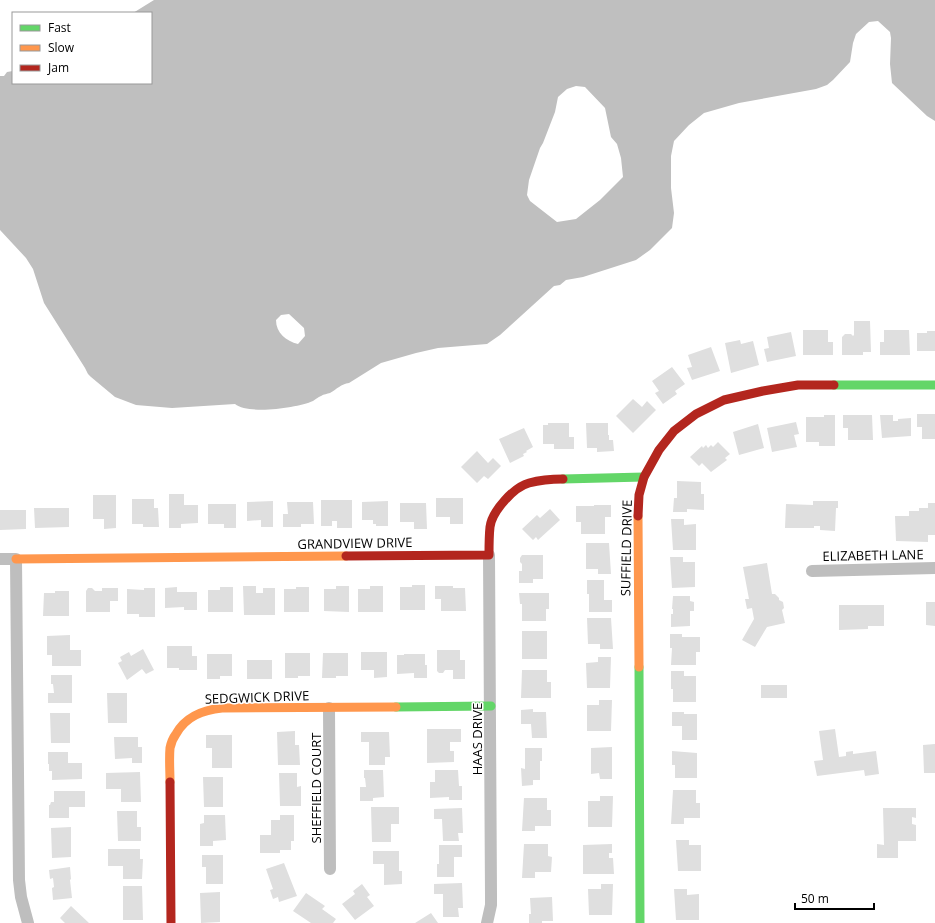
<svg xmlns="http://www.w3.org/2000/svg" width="935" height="923" font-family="'Open Sans',sans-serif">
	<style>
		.water { fill: #bfbfbf; fill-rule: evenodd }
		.building { fill: #dfdfdf }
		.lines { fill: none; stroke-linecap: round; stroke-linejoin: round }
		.street { stroke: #bebebe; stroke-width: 12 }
		.fast { stroke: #63d668; stroke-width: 9 }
		.slow { stroke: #ff974d; stroke-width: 9 }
		.jam { stroke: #b3261e; stroke-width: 9 }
		.labels { text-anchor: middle; stroke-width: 3; stroke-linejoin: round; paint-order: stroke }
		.street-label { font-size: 13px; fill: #000; stroke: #fff }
	</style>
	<rect width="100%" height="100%" fill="#fff"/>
	<!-- water -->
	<path class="water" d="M154,0H935V121L927,116L892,83L890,64L891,38L890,32L878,21L869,22L856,34L853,43L850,62L833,80L827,85L816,89L739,103L704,113L689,125L674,141L671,156V188L674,213L672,228L650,250L636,260L583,277L566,280L560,285L554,286L500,335L487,344L438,348L416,353L381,363L349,383C341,384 337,389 330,393C327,394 324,394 321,396C318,397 316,399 313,401C297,408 249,415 235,404L172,408L136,405L115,397L91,377L88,374L85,368L44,303L33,269L26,258L0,230V76H4L7,72L13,71V83H151V13H133ZM576,86L585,87L605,108L611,137L617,144L621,158L623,177L600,200L576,219L557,222L530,201L527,195L529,180L540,148L543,143L555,112L558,97L567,89ZM289,314L304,328L305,336L298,344C286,341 276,333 276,320L281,315Z"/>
	<!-- building -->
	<path class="building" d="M854,321H870L871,352H863V355H842V337L845,334H851L853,336L854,335Z
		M803,330H828V342H833V355H803Z
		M884,330H909L910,355H880V342H884Z
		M927,331H935V351H917V333H927Z
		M791,332L796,356L767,362L764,349L769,348L767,337Z
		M740,340L741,344L753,341L759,365L731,373L725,343Z
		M711,347L720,371L692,380L687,368L692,367L688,355Z
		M672,367L685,384L675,391L677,394L663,404L655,393L659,391L652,381Z
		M633,399L642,407L647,401L656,410L633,433L616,416Z
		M917,414H935V439H922V427H917Z
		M824,415H835V446H819V442H806V417H824Z
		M843,415H872L873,440H848V428H843Z
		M880,415H893V421H898V419L911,418V436L882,438Z
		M796,422L799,434L794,435L797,447L772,452L767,428Z
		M548,423H569V437H574V449H554V444H543V425H548Z
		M586,423H608V435H609V440H613L614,451L597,452V448H587Z
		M758,424L764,448L739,455L733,432Z
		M524,428L533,447L526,451L527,452L523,454L524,456L510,463L499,439Z
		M718,442L730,454L725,458L727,460L711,472L702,463L699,466L690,457L702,446L703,448L706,445L708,448L711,445L713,447Z
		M477,451L488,463L493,458L501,466L488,479L484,476L477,483L461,467Z
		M677,481L701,482V494H704V510L687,509V512H673L674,498H677Z
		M169,494H184V505H198V523L181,524V528H169Z
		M93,495H116V528L104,529V519H93Z
		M436,498H463V524H450V517H436Z
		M132,499H154V508H158L159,527H143V524H132Z
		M321,500H352V528H337V521H332V526H321Z
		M273,501V527H261V520L247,521V502Z
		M388,501V526H376V524H373V520H362V502Z
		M813,501H838V508H836L835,531L820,530V526H814V528H785L786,504L813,505Z
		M287,502H313L314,524H301V527H283V514H288Z
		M400,503H426L427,529H414V522H400Z
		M928,503H935V535H928V542L896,541L895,516H909V511H919V508H928Z
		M208,504H236V528H224V524H208Z
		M594,505H611V517H605V534H581V522H576V506H594Z
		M34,508H69V527L35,528Z
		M550,509L560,520L538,540L536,537L533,540L522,529L537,515L540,518Z
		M0,510H26V529L0,530Z
		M671,519H684V525L696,524V550H673Z
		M586,543H609L611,574H598V569H586Z
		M522,555H543V579H533V583H519V571H522V564L520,562V558Z
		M670,557H683V562H695V587L672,588Z
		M767,563L772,594H775L779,598V600L783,602L784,608L782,610L785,623L767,627L755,647L742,640L754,619L752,608L747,609L745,599H749L743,567Z
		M587,580H604V600H612V612H589V594H587Z
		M412,585H425V610H400V587H412Z
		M243,586H256V593H263V588H275V615H244Z
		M336,586H349V612L324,611V589H336Z
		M370,586H383V612H358V589H370Z
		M435,586H453V588H465L466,611H441V599H435Z
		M177,587V592H197V610H184V607L165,608V588Z
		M220,587H233V612H208V590H220Z
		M296,587H309V612H284V589H296Z
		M88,588H92L95,591H102V588H118V601H110V612H86V591Z
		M144,588H155V617H139V614H127V589L144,590Z
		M55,591H69V616H43L44,593H55Z
		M519,593H549V609H546V621H522V604H520Z
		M673,596H690V601L694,602V611H690V626L671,627V614H673V609H672Z
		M926,602H935V626L926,625Z
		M839,605H884V626H868V629L839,630Z
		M587,618H611L613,649H600V644H588Z
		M522,631H547V659H522Z
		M670,634H682V637H700V652H696V665H671L672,648H670Z
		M70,635V650H81V666H52V655H47V636Z
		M167,646H192V656H197V670H179V668H167Z
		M143,649L154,670L146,674L142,669L127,680L118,663L122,661L120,657L129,652L131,656Z
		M437,650H460V660H465V679H453V670H445L443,673H439L437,671Z
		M361,652H387V677L374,678V670H361Z
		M285,653H310V676H298V678H285Z
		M323,653H348V676H336V678H322Z
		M207,654H232V676H220V679H207Z
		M404,654H425V665H427V678H414V673L397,674V655H404Z
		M598,657H611L610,688H587L586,663L598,662Z
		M247,660H272V679H247Z
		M522,670H547V682H551V698H521Z
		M671,671H684V676H696V702H673V689H671Z
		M51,675H72V703H48V693H54L53,684H51Z
		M761,685H787V698H761Z
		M107,693H127V723H108Z
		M599,700H612L611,731H587V705H599Z
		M533,709V712H546L547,738H532L531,724H521V710Z
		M672,712H684V714H697V740H682V726H672Z
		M50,713H70V743H51Z
		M427,729H461V742H450V751H454V762L427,763Z
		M835,729L839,757L846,756V752L853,751V754L876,751L879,774L865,776L864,770L817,776L814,761L823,760L819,731Z
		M295,731V745H299L300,765H278L277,732Z
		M361,732H389L390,757H385V765H369V742H361Z
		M206,735H232V768H212V748H206Z
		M114,737H138V747H142V763H132V758L115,759Z
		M935,744V773H924L923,745Z
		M612,747V779H600L599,773L591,774V748Z
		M525,748H542V761H540V780H533V785L522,786L521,768L525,769Z
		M672,751L697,753V778H675V765H672Z
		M48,752H68V763H82V779L52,780V771H49V764H48Z
		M364,770H383L384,797L373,798V801H360V787H366L365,778H364Z
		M435,770H458L459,786H462V800H449V797L430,798V782H435Z
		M140,772L141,802H121V789H106V773Z
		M279,773H297V787L301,786V806H280Z
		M203,777H223V807H204Z
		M673,790H696V803H700V818H684V824H671Z
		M54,791H85V807H69V818H49V805H50L51,802H54Z
		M600,796H613L612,827H588V801H600Z
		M524,798H547V810H551V826H535V831H522Z
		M371,807H399V824H391V842H372Z
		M462,808L463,833H458L459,841H443L442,819H434V809Z
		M883,808H916V818L912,817V824L916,825V841H898V858H877V844L884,845Z
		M117,811H137V827H141V841H118Z
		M204,815H225L226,840L213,841V846H200V824L204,823Z
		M280,815H294V841H291V850H280V853H260V835H271V820H280Z
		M71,827V857L52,858L51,828Z
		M676,840H689V845H701V871H678Z
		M524,844H548V856L552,857L551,872H535V878H522Z
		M612,844V853H609V858H613L614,874H583V845Z
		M439,845H462V857H454V877H437V864H439Z
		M108,849H140V859H143L142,879H123V866H108Z
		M373,851H399V871H402V884L384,885V864H373Z
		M202,855H223V884H206V867H202Z
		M284,863L297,896L279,902L278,897L273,899L270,890L273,889L266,869Z
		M70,867L71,879L70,880L72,898L53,900L52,888L54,887L53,878L50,879L49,870Z
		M462,883L463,908H458L459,917H443V894H434V884Z
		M362,884L370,895L367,897L374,906L355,920L342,904L355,894L353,891Z
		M601,884H613L612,915H589L588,889H601Z
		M123,886H142L143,920H123Z
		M674,889H687V895L699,894V920H676Z
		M220,892V922L201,923L200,893Z
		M306,893L325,906L322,909L336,919L333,923H311L293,911Z
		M552,897L553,921H542V923H529V914H531L530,898Z
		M71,906L89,923H65L60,918Z
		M431,913L438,923H415Z"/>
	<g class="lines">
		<!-- street -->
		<path class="street" d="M0,559H16L19,880L21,897L28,923
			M812,571L935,568
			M329,708L330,869
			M487,923L491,905V895L489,555"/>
		<!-- fast -->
		<path class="fast" d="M834,385H935
			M563,479L644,477
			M639,667L640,923
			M396,707L491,706"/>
		<!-- slow -->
		<path class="slow" d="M638,516L639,667
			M16,559L346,556
			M170,782C170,771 169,759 170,748C171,743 173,738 176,734C186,716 203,710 222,708L396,707"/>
		<!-- jam -->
		<path class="jam" d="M638,516L639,495L644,477L659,450L674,431L696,414L724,400L763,391L798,385H834
			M346,556L489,555C489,546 489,536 490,527C492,511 514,487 529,483C540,480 552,479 563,479
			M170,782L171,923"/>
	</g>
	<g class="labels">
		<!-- street labels -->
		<g class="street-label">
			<text transform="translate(355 543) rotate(-1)" y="5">GRANDVIEW DRIVE</text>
			<text transform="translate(626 548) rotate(-89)" y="5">SUFFIELD DRIVE</text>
			<text transform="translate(873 555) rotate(-1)" y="5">ELIZABETH LANE</text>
			<text transform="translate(257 697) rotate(-2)" y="5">SEDGWICK DRIVE</text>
			<text transform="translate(477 739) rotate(-90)" y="5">HAAS DRIVE</text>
			<text transform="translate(316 788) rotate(-90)" y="5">SHEFFIELD COURT</text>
		</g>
	</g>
	<!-- legend -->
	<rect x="12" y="12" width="140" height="72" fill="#ffffff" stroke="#999999"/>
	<rect x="20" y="25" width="20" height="6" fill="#63d668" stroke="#999999"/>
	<text x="48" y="32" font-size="12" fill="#000000">Fast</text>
	<rect x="20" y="45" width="20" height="6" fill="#ff974d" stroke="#999999"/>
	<text x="48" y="52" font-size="12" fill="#000000">Slow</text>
	<rect x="20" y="65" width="20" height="6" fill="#b3261e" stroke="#999999"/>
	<text x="48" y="72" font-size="12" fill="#000000">Jam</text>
	<!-- scale -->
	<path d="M795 903v6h79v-6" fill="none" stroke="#000000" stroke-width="2"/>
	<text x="801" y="903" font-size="12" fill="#000000" stroke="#ffffff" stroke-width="3" paint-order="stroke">50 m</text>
</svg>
